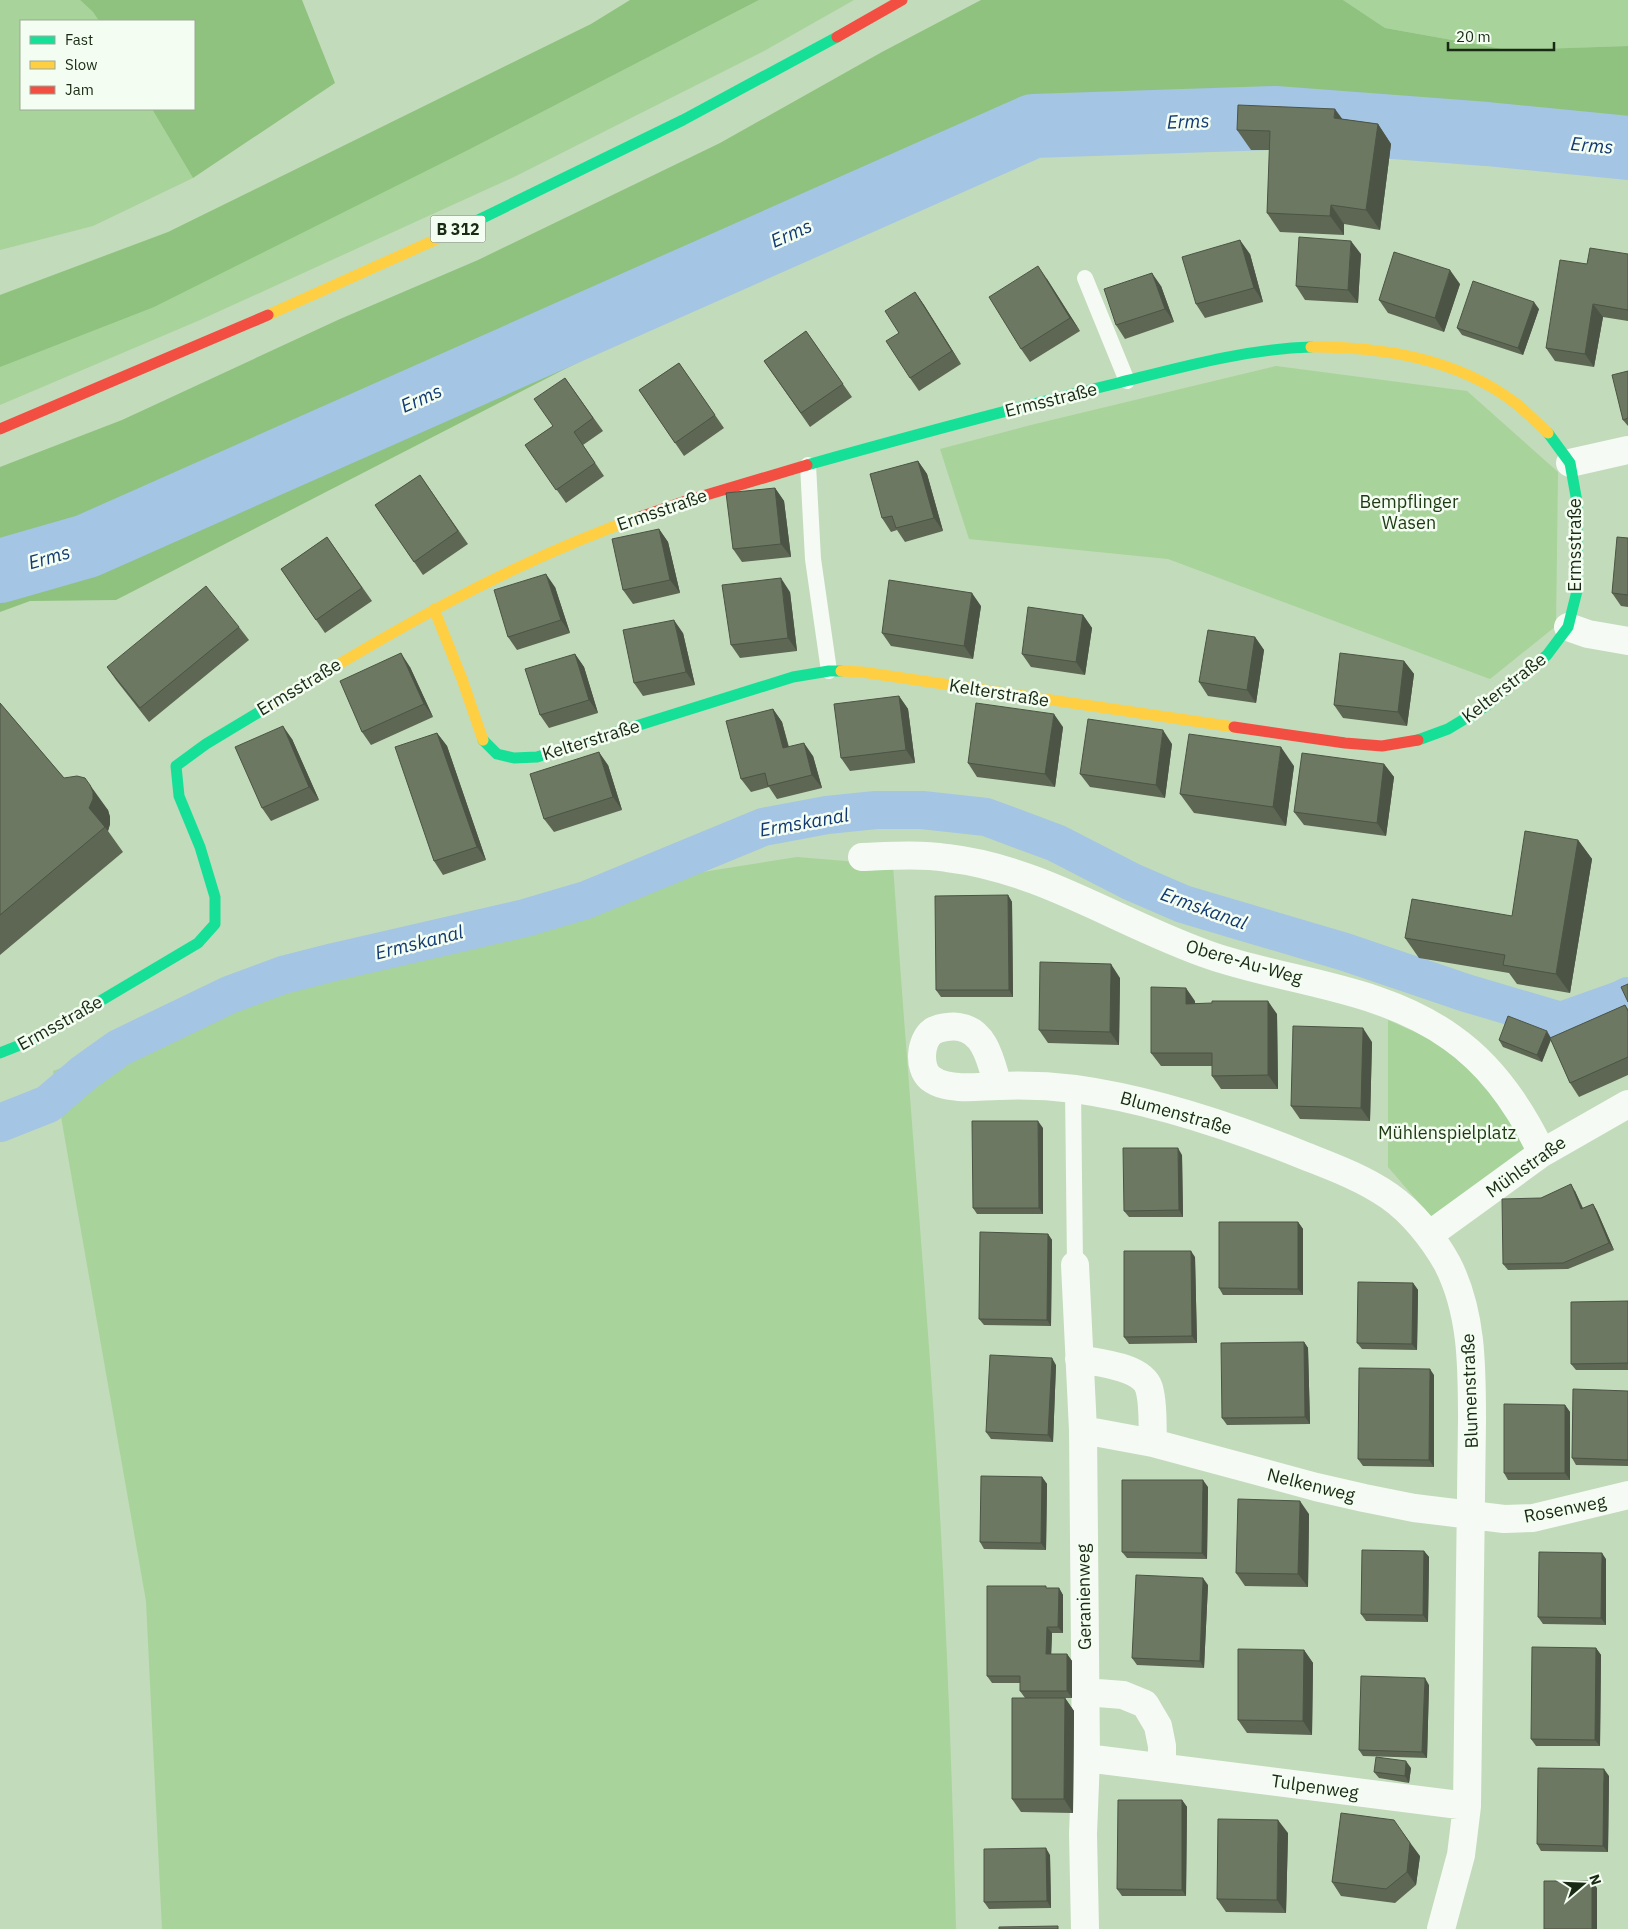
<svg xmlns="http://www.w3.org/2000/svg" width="1628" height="1929" font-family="'IBM Plex Sans',sans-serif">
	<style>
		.green { fill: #a8d39b }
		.forest { fill: #8ec27e }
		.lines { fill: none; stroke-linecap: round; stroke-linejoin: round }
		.canal { stroke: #a4c5e3; stroke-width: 38 }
		.river { stroke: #a4c5e3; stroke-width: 64 }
		.lane { stroke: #f6faf5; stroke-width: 16 }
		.street { stroke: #f6faf5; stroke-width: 28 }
		.fast { stroke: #16e098; stroke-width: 11 }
		.slow { stroke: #ffcf43; stroke-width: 11 }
		.jam { stroke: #f24e42; stroke-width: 11 }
		.wall { fill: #5d6754 }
		.shaded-wall { fill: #4c5445 }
		.building { fill: #6c7862; stroke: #4c5445 }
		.labels { text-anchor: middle; stroke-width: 5; stroke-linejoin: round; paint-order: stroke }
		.shield { fill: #f4fdf1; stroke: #5a6956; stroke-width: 1 }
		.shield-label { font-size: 16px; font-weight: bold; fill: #182a13 }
		.street-label { font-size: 18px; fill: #182a13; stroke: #f4fdf1 }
		.park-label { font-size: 18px; fill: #1d3a13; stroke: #f4fdf1 }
		.water-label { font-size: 19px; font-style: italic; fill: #123973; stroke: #f4fdf1 }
	</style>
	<rect width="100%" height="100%" fill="#c2dbba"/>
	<!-- green -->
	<path class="green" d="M0,0H80L93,12L99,21H21V109H152L193,178L93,226L0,250Z
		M759,0H854L764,51L514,177L200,320L0,405V360L476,146Z
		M1343,0H1628V46L1508,50L1385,28Z
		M1276,366L1467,391L1558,472L1556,626L1490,679L1168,559L969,539L940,449L1031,425Z
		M797,857L893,865C906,1059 923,1253 936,1447C946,1608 952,1768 956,1929H162L146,1601L53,1071L277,991L590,890Z
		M1388,1020L1439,1043L1483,1083L1514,1117L1527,1148L1433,1219L1388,1167Z"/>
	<!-- forest -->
	<path class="forest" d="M80,0H302L335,83L193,178L152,109H194V21H99L93,12Z
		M630,0H759L476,146L154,307L0,367V295L168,232L591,24Z
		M981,0H1343L1385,28L1508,50L1628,46V135L1375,127L1242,119L1052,126L563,370L116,600L30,601L0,612V467L122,420L340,319L478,260L720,143L882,52Z"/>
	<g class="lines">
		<!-- canal -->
		<path class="canal" d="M0,1123L48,1104L84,1073L119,1048L229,995L283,975L334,962L525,918L586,900L763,827L827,815L876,810H922L986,817L1056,843L1132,882L1183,904L1345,952L1466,993L1561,1021L1620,1000L1628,996"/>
		<!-- river -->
		<path class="river" d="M0,571L87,546L1033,126L1275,118L1487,134L1628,148"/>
		<!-- lane -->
		<path class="lane" d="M1085,278L1127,381
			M808,465L813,559L829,671
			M1073,1089L1075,1265"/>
		<!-- street -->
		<path class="street" d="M1570,463L1628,450
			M1568,627L1588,634L1628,641
			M862,857C890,856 919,854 947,858C1043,869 1123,926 1212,956C1292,983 1382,987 1452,1038C1492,1066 1521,1109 1542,1153
			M998,1086C991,1063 986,1031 959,1027C952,1026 940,1027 933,1031C920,1040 918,1068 930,1078C939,1085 949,1086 959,1087C973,1088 986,1086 999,1086C1024,1085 1050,1086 1075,1089C1154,1100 1231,1126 1305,1156C1333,1167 1363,1178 1389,1196C1412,1212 1433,1238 1447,1263C1472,1311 1472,1366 1472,1419L1467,1806L1461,1855L1441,1929
			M1429,1235L1542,1153L1628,1104
			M1075,1265L1083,1430L1086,1758L1083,1834L1085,1929
			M1079,1359C1098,1363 1142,1366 1149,1388C1154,1405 1152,1425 1153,1443
			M1083,1430L1153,1443L1316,1487L1364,1498L1414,1508L1504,1519L1533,1518L1628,1495
			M1085,1692L1123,1695L1145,1704L1158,1726L1162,1746V1766
			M1086,1758L1467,1806"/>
		<!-- fast -->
		<path class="fast" d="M466,226L683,120L837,37
			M807,465C911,436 1014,408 1118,383C1182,367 1246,349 1311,347
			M483,740L497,754L514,758L537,757L793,677L829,671H841
			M1418,740L1448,729L1486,706L1547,655L1568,627L1577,591V502L1570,463L1548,433
			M0,1053L38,1038L198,943L215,924V897L200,847L179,796L176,766L206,744L264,709"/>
		<!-- slow -->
		<path class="slow" d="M268,315L466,226
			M1311,347C1381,346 1457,359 1514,402C1526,411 1537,423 1548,433
			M434,609L462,679L483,740
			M841,671L862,672L1234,727
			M264,709C384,636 506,564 640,517"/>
		<!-- jam -->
		<path class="jam" d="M837,37L902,0
			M0,429L268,315
			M640,517L686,501L807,465
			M1234,727L1345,743L1382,746L1418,740"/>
	</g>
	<!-- wall -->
	<path class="wall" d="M1342,119L1378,124L1391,144L1380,230L1344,224V235L1280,232L1267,213L1270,150H1251L1237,130Z
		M1250,254L1263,302L1205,318L1196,304Z
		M1361,254L1358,303L1305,300L1296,286Z
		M1628,254V321L1603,317L1594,367L1555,361L1546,348L1587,264Z
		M1047,279L1080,331L1030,362L1021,349Z
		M1460,284L1444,332L1388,313L1379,300Z
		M1161,286L1174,322L1125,339L1116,325Z
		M915,292L924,305L961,364L919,391L910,378L899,333Z
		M1539,309L1523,355L1462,335L1457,328Z
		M806,331L852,397L810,427L764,361Z
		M679,363L724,428L684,456L639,390Z
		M1628,371V426L1623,420Z
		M565,378L603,431L583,445L604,476L566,503L525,445L553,426Z
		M918,461L927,474L943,531L905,542L897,530L891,532L882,518Z
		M420,475L468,544L423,575L375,505Z
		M775,488L784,501L791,557L742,562L733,549Z
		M659,529L668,542L680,593L633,604L623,590Z
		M327,537L372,601L325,633L281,569Z
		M1628,538V607L1621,606L1612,593Z
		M555,587L570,633L517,650L508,637Z
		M790,592L797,651L740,658L731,645Z
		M981,606L973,659L891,646L882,633Z
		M1083,615L1092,628L1085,675L1031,667L1022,654Z
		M239,627L249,640L149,722L116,680L107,667Z
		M683,633L695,685L643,696L634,683Z
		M1255,637L1264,650L1256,703L1208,696L1199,682Z
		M575,654L584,667L598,713L549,728L540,715Z
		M1404,661L1414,674L1407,726L1343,718L1334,705Z
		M410,667L433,717L371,745L362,732Z
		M899,696L908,709L915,763L850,771L841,758Z
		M0,703L64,778L108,810L110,817V824L108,831L123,852L0,955Z
		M773,709L782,722L789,747L813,756L822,788L777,799L769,787L751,792L741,779Z
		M1063,727L1055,787L977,777L968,763Z
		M437,733L447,746L486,860L443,875L434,861Z
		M292,739L319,800L271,821L262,808Z
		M1172,744L1165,798L1090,787L1080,774Z
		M1384,764L1394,777L1386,836L1304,825L1294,812Z
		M608,765L622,810L554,832L544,819Z
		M1294,766L1286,826L1194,813L1180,794Z
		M1578,840L1592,859L1570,993L1517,984L1509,973L1419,958L1405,938L1512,916Z
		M1008,895L1012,902L1013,997H941L936,990Z
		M1120,978L1119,1045L1048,1043L1039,1030Z
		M1195,1001V1003L1277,1014L1278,1089H1221L1212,1076V1066H1161L1151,1053Z
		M1625,1005L1628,1009V1075L1579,1097L1570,1083L1551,1040L1542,1062L1503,1047L1499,1040L1551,1038Z
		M1372,1042L1370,1121L1300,1119L1291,1106Z
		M1043,1128V1214H977L973,1208Z
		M1182,1155L1183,1217H1129L1124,1211Z
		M1575,1191L1583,1208L1593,1204L1597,1211L1614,1250L1568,1269L1508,1270L1503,1264L1541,1198Z
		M1298,1222L1303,1229V1295H1223L1219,1288Z
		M1048,1234L1052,1240L1051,1326L984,1325L979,1319Z
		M1195,1257L1197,1343L1129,1344L1124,1337Z
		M1413,1283L1418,1290L1417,1350L1362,1349L1357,1343Z
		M1628,1301V1370H1576L1571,1364Z
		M1304,1342L1308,1348L1310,1424L1227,1425L1222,1418Z
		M1056,1365L1053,1442L991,1439L986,1432Z
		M1434,1375V1467L1363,1466L1358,1459Z
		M1628,1391V1466L1576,1465L1572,1458Z
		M1565,1405L1570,1412V1480H1508L1504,1473Z
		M1042,1477L1047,1484L1046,1550L984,1549L980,1542Z
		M1208,1487L1207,1559L1127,1558L1122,1552Z
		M1309,1514L1308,1587L1245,1586L1236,1573Z
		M1424,1551L1429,1557L1428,1622L1366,1621L1361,1614Z
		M1606,1559V1625L1543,1624L1538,1617Z
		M1208,1585L1204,1668L1137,1665L1132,1658Z
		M1047,1588H1059L1063,1595V1633H1052L1051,1654H1067L1072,1661V1698H1025L1020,1691V1683H992L987,1676Z
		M1596,1648L1601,1655L1600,1746H1536L1531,1739Z
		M1304,1650L1313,1663L1312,1735L1247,1733L1238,1720Z
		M1429,1685L1427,1758L1363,1756L1359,1750Z
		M1065,1698L1074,1711L1073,1813L1021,1812L1012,1799Z
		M1411,1768L1409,1783L1379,1778L1374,1772Z
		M1609,1776L1608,1852L1541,1851L1537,1844Z
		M1182,1800L1187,1807L1186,1896H1122L1117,1889Z
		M1288,1833L1286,1913L1226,1912L1217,1899Z
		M1050,1855L1051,1908L989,1909L984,1902Z
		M1420,1856L1416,1885L1395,1903L1341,1896L1332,1882Z"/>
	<!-- shaded-wall -->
	<path class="shaded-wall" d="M1335,109L1349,128L1334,118Z
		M1378,124L1391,144L1380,230L1366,210Z
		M1331,205L1344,224V235L1330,216Z
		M1240,240L1250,254L1263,302L1254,288Z
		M1351,241L1361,254L1358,303L1348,290Z
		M1038,266L1047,279L1080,331L1070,318Z
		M1450,270L1460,284L1444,332L1435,318Z
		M1152,273L1161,286L1174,322L1165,309Z
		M915,292L924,305L961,364L952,351Z
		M1534,302L1539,309L1523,355L1518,348Z
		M1593,304L1603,317L1594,367L1585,354Z
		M918,461L927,474L943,531L934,518Z
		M775,488L784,501L791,557L781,544Z
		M659,529L668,542L680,593L670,580Z
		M546,574L555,587L570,633L561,620Z
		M781,578L790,592L797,651L788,638Z
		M972,593L981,606L973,659L964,646Z
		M1083,615L1092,628L1085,675L1076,662Z
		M674,620L683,633L695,685L686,672Z
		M1255,637L1264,650L1256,703L1247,690Z
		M401,653L410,667L433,717L424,704Z
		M575,654L584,667L598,713L589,700Z
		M1404,661L1414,674L1407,726L1398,712Z
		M899,696L908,709L915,763L906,750Z
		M773,709L782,722L792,761L783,748Z
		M1054,714L1063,727L1055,787L1045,774Z
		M283,726L292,739L319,800L309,787Z
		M1163,730L1172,744L1165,798L1156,785Z
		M437,733L447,746L486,860L477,847Z
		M804,743L813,756L822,788L812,775Z
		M1281,747L1294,766L1286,826L1273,807Z
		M599,752L608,765L622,810L613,797Z
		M1384,764L1394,777L1386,836L1377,823Z
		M90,785L108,810L110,817V824L108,831L89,808Z
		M1578,840L1592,859L1570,993L1556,974Z
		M1008,895L1012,902L1013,997L1009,990Z
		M1111,964L1120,978L1119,1045L1110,1032Z
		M1186,988L1195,1001V1017L1186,1004Z
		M1268,1001L1277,1014L1278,1089L1268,1075Z
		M1363,1028L1372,1042L1370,1121L1361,1108Z
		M1547,1031L1551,1038L1542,1062L1537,1055Z
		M1038,1121L1043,1128V1214L1039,1208Z
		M1178,1148L1182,1155L1183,1217L1179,1210Z
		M1571,1184L1575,1191L1586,1216L1581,1209Z
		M1593,1204L1597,1211L1614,1250L1609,1243Z
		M1298,1222L1303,1229V1295L1298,1289Z
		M1048,1234L1052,1240L1051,1326L1047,1320Z
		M1191,1251L1195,1257L1197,1343L1192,1336Z
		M1413,1283L1418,1290L1417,1350L1412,1344Z
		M1304,1342L1308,1348L1310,1424L1305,1417Z
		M1052,1358L1056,1365L1053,1442L1048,1435Z
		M1430,1369L1434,1375V1467L1429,1460Z
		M1565,1405L1570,1412V1480L1565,1473Z
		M1042,1477L1047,1484L1046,1550L1041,1543Z
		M1203,1480L1208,1487L1207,1559L1202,1553Z
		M1300,1501L1309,1514L1308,1587L1298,1574Z
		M1424,1551L1429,1557L1428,1622L1423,1615Z
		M1602,1553L1606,1559V1625L1601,1618Z
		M1203,1578L1208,1585L1204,1668L1200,1661Z
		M1059,1588L1063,1595V1633L1058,1627Z
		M1047,1627L1052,1633L1051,1661L1046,1654Z
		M1596,1648L1601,1655L1600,1746L1595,1740Z
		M1304,1650L1313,1663L1312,1735L1303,1721Z
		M1067,1654L1072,1661V1698L1067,1691Z
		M1425,1678L1429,1685L1427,1758L1422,1752Z
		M1065,1698L1074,1711L1073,1813L1064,1799Z
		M1406,1761L1411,1768L1409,1783L1405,1776Z
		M1604,1769L1609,1776L1608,1852L1603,1846Z
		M1182,1800L1187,1807L1186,1896L1182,1890Z
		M1278,1820L1288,1833L1286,1913L1277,1900Z
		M1403,1833L1420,1856L1416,1885L1407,1872Z
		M1046,1848L1050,1855L1051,1908L1047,1901Z
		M1592,1881L1597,1888V1929H1592Z"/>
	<!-- building -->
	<path class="building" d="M1238,105L1335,109L1334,118L1378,124L1366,210L1331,205L1330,216L1267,213L1270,131L1237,130Z
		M1299,237L1351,241L1348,290L1296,286Z
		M1240,240L1254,288L1196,304L1182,257Z
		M1590,248L1628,254V310L1593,304L1585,354L1546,348L1560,260L1587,264Z
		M1394,252L1450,270L1435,318L1379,300Z
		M1038,266L1070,318L1021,349L989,297Z
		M1152,273L1165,309L1116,325L1104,289Z
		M1473,281L1534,302L1518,348L1457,328Z
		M915,292L952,351L910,378L886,341L899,333L885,311Z
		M806,331L843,384L801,413L764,361Z
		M679,363L715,415L675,443L639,390Z
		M1628,371V418L1623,420L1612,375Z
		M565,378L593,418L574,432L595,463L556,490L525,445L553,426L534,399Z
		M918,461L934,518L896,528L892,516L882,518L870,474Z
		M420,475L458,531L414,562L375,505Z
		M775,488L781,544L733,549L726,493Z
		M659,529L670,580L623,590L612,539Z
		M327,537L362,588L316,620L281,569Z
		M1617,537L1628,538V595L1612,593Z
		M546,574L561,620L508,637L494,590Z
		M781,578L788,638L731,645L722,585Z
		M889,580L972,593L964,646L882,633Z
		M206,586L239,627L140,708L107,667Z
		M1028,607L1083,615L1076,662L1022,654Z
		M674,620L686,672L634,683L623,630Z
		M1208,630L1255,637L1247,690L1199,682Z
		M401,653L424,704L362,732L340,681Z
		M1340,653L1404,661L1398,712L1334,705Z
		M575,654L589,700L540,715L525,669Z
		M899,696L906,750L841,758L834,704Z
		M0,703L64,778L77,776L85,778L90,785L93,792V799L89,808L105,827L0,915Z
		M976,703L1054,714L1045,774L968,763Z
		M773,709L783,748L804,743L812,775L768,786L765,773L741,779L726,721Z
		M1088,719L1163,730L1156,785L1080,774Z
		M283,726L309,787L262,808L235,747Z
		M437,733L477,847L434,861L395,747Z
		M1189,734L1281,747L1273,807L1180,794Z
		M599,752L613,797L544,819L530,774Z
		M1302,753L1384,764L1377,823L1294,812Z
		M1525,831L1578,840L1556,974L1503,965L1505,955L1405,938L1412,899L1512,916Z
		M1008,895L1009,990H936L935,896Z
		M1040,962L1111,964L1110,1032L1039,1030Z
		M1628,984V1002L1621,987Z
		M1151,987L1186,988V1004L1212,1003V1001H1268V1075L1212,1076V1053H1151Z
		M1625,1005L1628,1011V1057L1570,1083L1550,1038Z
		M1508,1016L1547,1031L1537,1055L1499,1040Z
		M1293,1026L1363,1028L1361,1108L1291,1106Z
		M972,1121H1038L1039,1208H973Z
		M1123,1148H1178L1179,1210L1124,1211Z
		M1571,1184L1581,1209L1593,1204L1609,1243L1563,1263L1503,1264L1502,1199L1541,1198Z
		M1219,1222H1298V1289L1219,1288Z
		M980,1232L1048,1234L1047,1320L979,1319Z
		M1124,1251H1191L1192,1336L1124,1337Z
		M1358,1282L1413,1283L1412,1344L1357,1343Z
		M1628,1301V1363L1571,1364V1302Z
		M1304,1342L1305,1417L1222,1418L1221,1343Z
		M990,1355L1052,1358L1048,1435L986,1432Z
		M1359,1368L1430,1369L1429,1460L1358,1459Z
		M1573,1389L1628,1391V1460L1572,1458Z
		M1504,1404L1565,1405V1473H1504Z
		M981,1476L1042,1477L1041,1543L980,1542Z
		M1122,1480H1203L1202,1553L1122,1552Z
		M1238,1499L1300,1501L1298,1574L1236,1573Z
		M1362,1550L1424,1551L1423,1615L1361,1614Z
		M1539,1552L1602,1553L1601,1618L1538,1617Z
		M1136,1575L1203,1578L1200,1661L1132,1658Z
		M987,1586H1046V1588H1059L1058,1627H1047L1046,1654H1067V1691H1020V1676H987Z
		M1532,1647L1596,1648L1595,1740L1531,1739Z
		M1238,1649L1304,1650L1303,1721L1238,1720Z
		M1361,1676L1425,1678L1422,1752L1359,1750Z
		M1012,1698H1065L1064,1799H1012Z
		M1376,1757L1406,1761L1405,1776L1374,1772Z
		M1538,1768L1604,1769L1603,1846L1537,1844Z
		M1118,1800H1182V1890L1117,1889Z
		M1341,1813L1394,1820L1410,1843L1407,1872L1386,1889L1332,1882Z
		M1218,1819L1278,1820L1277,1900L1217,1899Z
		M1046,1848L1047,1901L984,1902V1849Z
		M1544,1881H1592V1929H1544Z
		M1058,1926V1929H999V1927Z"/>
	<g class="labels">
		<!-- shield labels -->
		<rect class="shield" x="430.5" y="215.5" width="55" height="27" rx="4"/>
		<g class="shield-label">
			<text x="458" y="235">B 312</text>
		</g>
		<!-- street labels -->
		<g class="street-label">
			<text transform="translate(1051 400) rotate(-14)" y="6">Ermsstraße</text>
			<text transform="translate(662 510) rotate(-19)" y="6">Ermsstraße</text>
			<text transform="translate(1575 545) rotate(-90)" y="6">Ermsstraße</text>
			<text transform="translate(299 687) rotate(-31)" y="6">Ermsstraße</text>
			<text transform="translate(1504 688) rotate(-38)" y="6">Kelterstraße</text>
			<text transform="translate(999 693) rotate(9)" y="6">Kelterstraße</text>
			<text transform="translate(591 740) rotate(-17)" y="6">Kelterstraße</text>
			<text transform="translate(1244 962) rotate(16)" y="6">Obere-Au-Weg</text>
			<text transform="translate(60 1023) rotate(-29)" y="6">Ermsstraße</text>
			<text transform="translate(1176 1113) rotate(16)" y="6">Blumenstraße</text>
			<text transform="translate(1526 1167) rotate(-35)" y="6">Mühlstraße</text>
			<text transform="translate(1470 1391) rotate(-92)" y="6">Blumenstraße</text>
			<text transform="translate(1311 1485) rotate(14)" y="6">Nelkenweg</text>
			<text transform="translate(1565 1509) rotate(-11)" y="6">Rosenweg</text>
			<text transform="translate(1084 1597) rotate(-91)" y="6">Geranienweg</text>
			<text transform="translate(1315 1787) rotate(8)" y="6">Tulpenweg</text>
		</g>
		<!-- park labels -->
		<g class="park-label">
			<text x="1409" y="508">Bempflinger<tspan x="1409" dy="21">Wasen</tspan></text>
			<text x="1447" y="1139">Mühlenspielplatz</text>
		</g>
		<!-- water labels -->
		<g class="water-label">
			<text transform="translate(1188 121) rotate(-2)" y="7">Erms</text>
			<text transform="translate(1592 145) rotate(5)" y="7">Erms</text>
			<text transform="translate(791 233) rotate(-24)" y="7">Erms</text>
			<text transform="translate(421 398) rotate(-24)" y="7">Erms</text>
			<text transform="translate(49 557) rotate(-16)" y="7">Erms</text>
			<text transform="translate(804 822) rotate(-10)" y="7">Ermskanal</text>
			<text transform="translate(1204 908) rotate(20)" y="7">Ermskanal</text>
			<text transform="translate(419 942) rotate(-14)" y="7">Ermskanal</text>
		</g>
	</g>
	<!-- legend -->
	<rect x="20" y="20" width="175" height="90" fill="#f4fdf1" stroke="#9ca998"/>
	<rect x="30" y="36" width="25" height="8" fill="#16e098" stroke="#9ca998"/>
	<text x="65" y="45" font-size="15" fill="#182a13">Fast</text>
	<rect x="30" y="61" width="25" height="8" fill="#ffcf43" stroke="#9ca998"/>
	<text x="65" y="70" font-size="15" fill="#182a13">Slow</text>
	<rect x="30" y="86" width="25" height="8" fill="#f24e42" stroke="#9ca998"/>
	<text x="65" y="95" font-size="15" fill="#182a13">Jam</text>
	<!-- north arrow -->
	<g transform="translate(1583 1884) rotate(71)" stroke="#f4fdf1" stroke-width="4" paint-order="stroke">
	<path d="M0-4L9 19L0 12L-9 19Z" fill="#182a13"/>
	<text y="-8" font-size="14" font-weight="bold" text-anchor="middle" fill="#182a13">N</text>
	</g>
	<!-- scale -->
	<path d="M1448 42v8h106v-8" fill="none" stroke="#182a13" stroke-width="2.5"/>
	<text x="1456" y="42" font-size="15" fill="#182a13" stroke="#f4fdf1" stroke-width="4" paint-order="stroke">20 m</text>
</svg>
